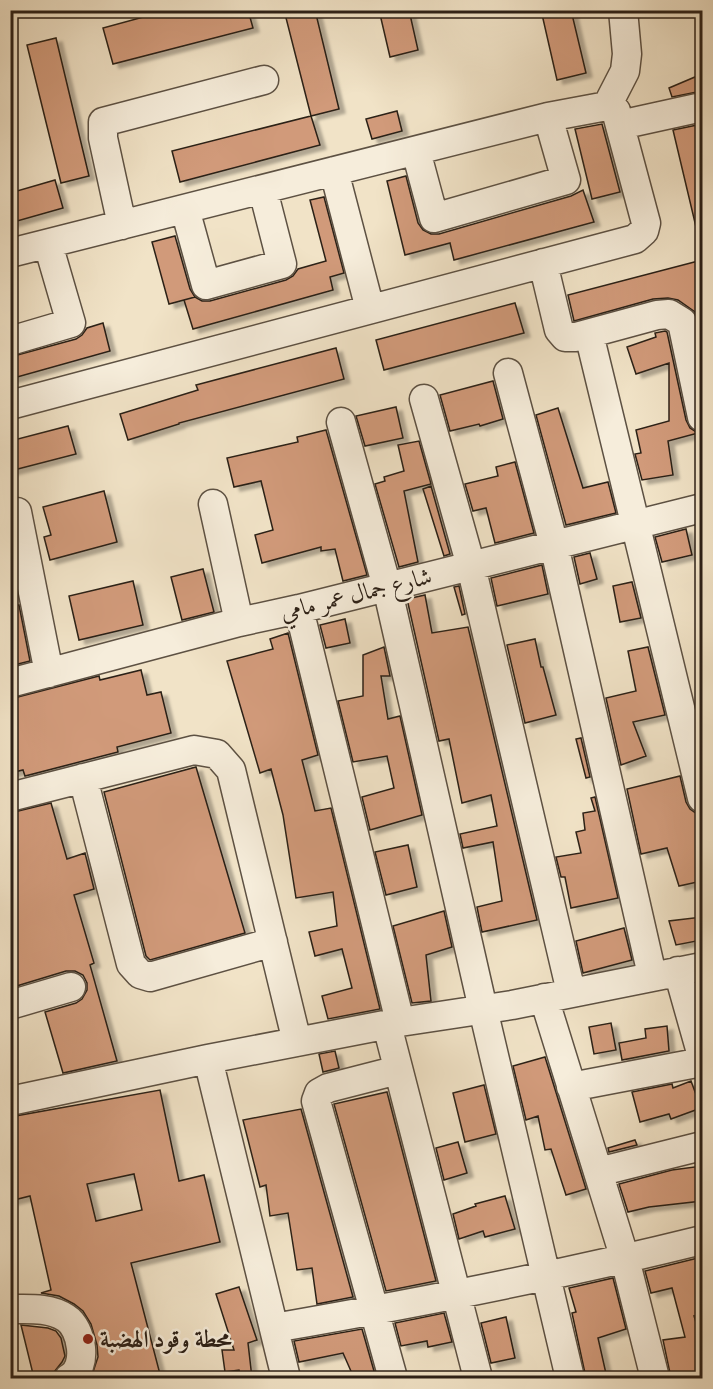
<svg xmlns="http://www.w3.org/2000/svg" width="713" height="1389" font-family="'IM FELL DW Pica',Amiri,serif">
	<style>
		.building { fill: #d19a7a; stroke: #2c2017; stroke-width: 1.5; fill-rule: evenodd; filter: url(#shadow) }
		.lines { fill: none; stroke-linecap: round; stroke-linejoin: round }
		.minor-casing { stroke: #5d5143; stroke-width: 31 }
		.minor { stroke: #f6eddb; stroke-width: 28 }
		.poi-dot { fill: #8f2418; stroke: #f6eddb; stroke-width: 2 }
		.labels { text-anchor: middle; stroke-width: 5; stroke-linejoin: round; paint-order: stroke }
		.street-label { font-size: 24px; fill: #2c2017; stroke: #f6eddb }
		.poi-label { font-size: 24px; font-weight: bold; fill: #2c2017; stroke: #f6eddb; text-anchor: start }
	</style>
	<defs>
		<filter id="shadow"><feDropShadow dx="6" dy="4" stdDeviation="1.5" flood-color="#0004"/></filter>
	</defs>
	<rect width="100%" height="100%" fill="#f1e3c7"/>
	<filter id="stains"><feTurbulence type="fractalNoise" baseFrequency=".00333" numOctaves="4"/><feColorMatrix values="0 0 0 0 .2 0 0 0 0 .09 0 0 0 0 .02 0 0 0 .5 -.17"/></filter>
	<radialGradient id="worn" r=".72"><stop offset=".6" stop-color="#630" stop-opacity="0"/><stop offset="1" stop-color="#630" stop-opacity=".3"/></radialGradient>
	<!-- building -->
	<path class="building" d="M169,10H248L253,28L113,64L103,28Z
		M284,10H315L339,109L311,116Z
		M379,10H409L418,50L390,57Z
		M541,10H571L586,73L557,80Z
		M56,38L89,176L61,183L27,45Z
		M702,74V91L672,97L669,88Z
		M397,111L402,131L372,139L366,119Z
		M311,116L320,145L180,182L172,151Z
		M602,124L620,192L592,199L575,129Z
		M702,124V227H696L673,130Z
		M406,176L418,223L423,230L431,234H439L571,196L583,190L594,222L454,260L450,243L405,255L387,181Z
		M55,180L63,208L10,223V193Z
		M324,197L344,273L330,277L333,290L193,329L184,300L195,297L202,301H210L286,280L293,276L298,269L326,261L310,200Z
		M175,236L190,289L195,297L169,304L152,242Z
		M702,260V339L695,312L678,300L668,298L653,299L574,321L568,295Z
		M515,303L524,333L384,370L376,340Z
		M103,323L110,351L10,379V357L76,339L82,335L87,328Z
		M665,331L667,332L686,420L690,428L698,433L668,441L673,475L642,480L635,454L641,453L636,430L669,421V363L636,374L627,347L656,337L655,333Z
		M336,348L344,379L179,423V424L128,440L120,414L198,390L196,385Z
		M493,381L503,419L480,426L479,424L450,431L440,395Z
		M396,407L403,438L365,446L356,416Z
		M558,408L583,488L608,482L616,513L566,525L536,415Z
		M68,426L76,454L10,471V441Z
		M326,430L367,575L343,581L335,549L321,551V547L262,563L255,535L273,530L261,481L234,487L227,458L298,442L297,437Z
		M419,441L431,484L404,491L418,562L399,567L375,484L385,481L384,477L404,471L398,445Z
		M515,462L534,533L495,543L486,508L473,511L465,484L498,476L496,467Z
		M431,486L450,554L444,556L423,489Z
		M104,491L117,542L50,560L44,537L51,535L43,507Z
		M686,529L692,555L662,562L655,537Z
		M590,553L597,579L580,584L574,557Z
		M542,565L548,594L497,606L491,578Z
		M203,569L214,612L182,620L171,577Z
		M133,581L143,625L79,640L69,596Z
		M632,582L641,618L620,622L613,586Z
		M459,586L465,614L462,615L454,587Z
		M425,595L432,633L468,627L537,920L482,932L477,907L502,901L493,842L463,848L460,834L497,826L491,795L462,803L449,739L439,741L407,599Z
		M19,605L30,661L10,666V652L14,651L10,637V607Z
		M345,619L350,643L326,648L320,625Z
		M288,633L318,755L302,760L315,811L331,808L380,1009L328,1019L322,996L352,988L342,949L315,956L309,932L337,926L333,892L296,898L283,815L271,769L260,773L227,661L273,649L270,639Z
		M535,639L541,667H543L556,715L525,723L507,645Z
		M384,647L390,676H381L388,719L400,716L422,815L370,830L362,797L394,788L387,756L353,762L338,701L363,696V655Z
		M648,647L665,715L633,722L646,756L621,765L606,698L636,691L628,651Z
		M141,670L147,695L161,692L171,733L117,747L118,752L25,776L23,770L10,773V699L99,676L100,680Z
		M581,738L590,777L586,778L576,739Z
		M196,767L245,933L150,960L146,956L104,792Z
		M680,776L686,802L690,809L697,814H702V822L696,823L702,850V881L679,886L667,848L641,854L627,789Z
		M595,797L618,898L571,908L565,877H561L556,857L581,853L576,832L585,830L583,813L595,811L591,798Z
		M51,803L67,859L85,853L94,889L74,895L94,963L90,965L117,1061L63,1073L45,1012L76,1003L82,999L87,990V983L83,975L75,971H66L10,988V813Z
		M408,845L417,887L386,895L375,852Z
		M444,911L452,947L426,955L431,1001L412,1003L393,926Z
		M702,917V940L676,945L669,921Z
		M624,928L632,960L583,973L576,941Z
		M611,1023L616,1050L594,1054L589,1027Z
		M667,1026L669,1051L622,1060L619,1043L646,1038L645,1029Z
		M335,1051L339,1068L323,1072L319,1054Z
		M545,1057L586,1189L566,1195L551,1149L545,1150L538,1116L526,1120L513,1066Z
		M691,1081L701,1108L671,1119L669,1114L640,1122L632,1092L672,1084L673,1088Z
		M484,1085L496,1134L465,1142L453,1093Z
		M160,1090L179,1181L204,1175L220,1242L131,1263L161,1378H91L98,1357L97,1345L91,1324L83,1311L74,1304L59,1296L41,1293L51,1290L30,1196L10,1201V1117ZM134,1174L142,1210L96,1221L87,1184Z
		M387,1092L436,1281L386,1291L334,1104Z
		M301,1109L353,1297L317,1304L312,1268L297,1270L288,1213L270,1216L266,1185L260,1187L243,1120Z
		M635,1140L637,1145L609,1152L608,1148Z
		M458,1142L467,1173L444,1180L436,1148Z
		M702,1166V1201L649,1207L628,1212L619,1184L672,1170Z
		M505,1196L515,1229L485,1237L483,1231L459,1239L453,1214L476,1206L475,1204Z
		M702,1257V1315L694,1316L702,1342V1373L671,1378L663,1340L685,1337L672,1288L651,1293L645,1271Z
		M613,1278L626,1329L598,1338L607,1378H586L572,1313L576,1312L569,1288Z
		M239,1287L257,1340L248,1343L252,1378H242L239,1370L225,1372L222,1350H234L216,1294Z
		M444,1313L452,1342L428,1347L427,1341L401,1346L395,1323Z
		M506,1317L515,1358L491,1363L481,1323Z
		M21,1325L48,1328L56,1331L61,1338L65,1356L62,1362L54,1372L53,1378H34Z
		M362,1329L376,1378H354L343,1353L299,1362L294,1341Z"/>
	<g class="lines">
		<!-- minor casing -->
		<g class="minor-casing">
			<path id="minor" d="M607,106L625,71L627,54L623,10
				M620,125L702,107
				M416,151L434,218L566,180L548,117
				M334,171L370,309
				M185,209L206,285L282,264L263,190
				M122,225L103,138V122L264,80
				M10,253L548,117L607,106L616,111L646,223L644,231L635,239L10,405
				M543,263L559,330L565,337H576L657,315L669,314L682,322L702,417
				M589,334L702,798
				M10,341L71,323L48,244
				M508,373L554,545L652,975
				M424,399L471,566L571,992
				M341,422L387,587L483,1009L570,1378
				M213,504L239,622
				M17,512L49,673
				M299,609L400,1022
				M10,683L239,622L299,609L702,508
				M83,778L131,964L140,974L150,977L273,942
				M10,797L194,750L217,754L231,770L297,1042
				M678,971L702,1056
				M544,998L625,1259L655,1378
				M10,1005L71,987
				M387,1025L478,1378
				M208,1059L286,1378
				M571,1087L702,1062
				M10,1101L208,1059L400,1022L512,1005L702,967
				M598,1172L702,1146
				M10,1309C28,1309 50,1307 66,1318C82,1328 89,1368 69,1378
				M274,1328C418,1303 561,1275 702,1240
				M393,1378L316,1101L319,1093L328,1088L398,1070"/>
		</g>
		<!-- minor -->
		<use href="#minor" class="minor"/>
	</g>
	<!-- markers -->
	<circle class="poi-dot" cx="88" cy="1339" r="6"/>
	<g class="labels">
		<!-- street labels -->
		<g class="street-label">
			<text transform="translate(356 594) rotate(-14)" y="8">شارع جمال عمر مامي</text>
		</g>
		<!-- poi labels -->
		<g class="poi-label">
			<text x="100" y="1347">محطة وقود الهضبة</text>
		</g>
	</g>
	<!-- margin -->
	<rect width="713" height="1389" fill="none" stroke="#f1e3c7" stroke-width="36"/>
	<rect x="12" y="12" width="689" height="1365" fill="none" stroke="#2c2017" stroke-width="3"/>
	<rect x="18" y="18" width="677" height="1353" fill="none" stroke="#2c2017" stroke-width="1.5"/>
	<rect width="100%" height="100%" filter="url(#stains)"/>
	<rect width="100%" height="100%" fill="url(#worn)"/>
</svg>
